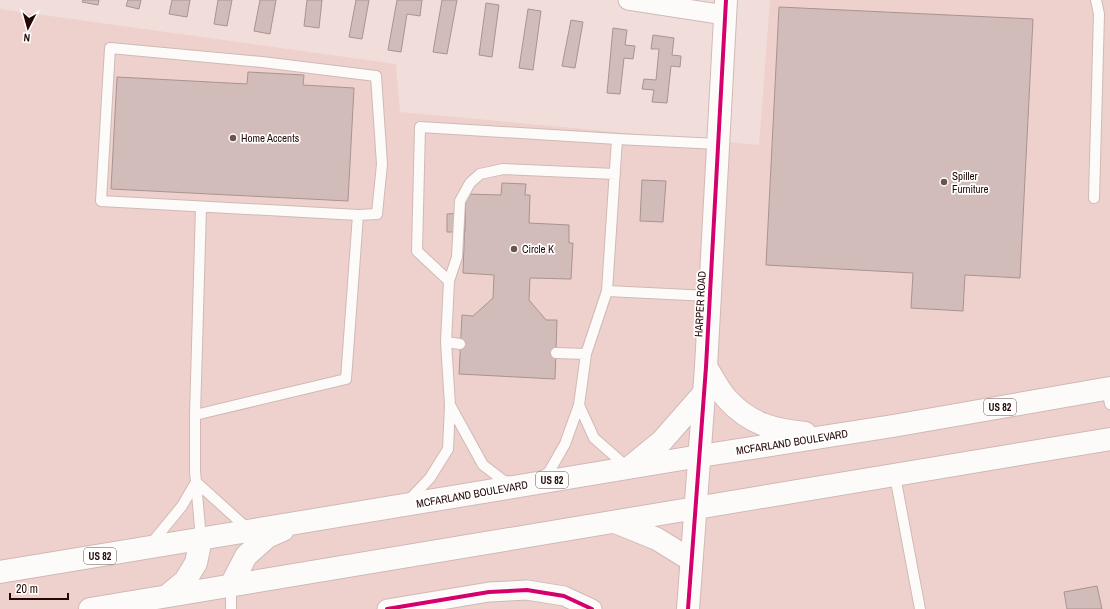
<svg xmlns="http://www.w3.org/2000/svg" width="1110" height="609" font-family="'Archivo Narrow',sans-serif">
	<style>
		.built { fill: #eed1cd }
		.building { fill: #d2bcb9; stroke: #a99391 }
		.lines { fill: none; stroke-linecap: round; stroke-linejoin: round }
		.service-casing { stroke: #d0b9b5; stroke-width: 12 }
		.minor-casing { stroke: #d0b9b5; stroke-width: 21 }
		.tertiary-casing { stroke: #d0b9b5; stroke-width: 24 }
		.trunk-casing { stroke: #d0b9b5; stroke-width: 24 }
		.service { stroke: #fdfafa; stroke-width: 10 }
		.minor { stroke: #fdfafa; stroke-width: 19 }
		.tertiary { stroke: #fdfafa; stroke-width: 22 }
		.trunk { stroke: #fdfafa; stroke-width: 22 }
		.cycleway-casing { stroke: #fff; stroke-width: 6 }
		.cycleway { stroke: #d6006c; stroke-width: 4 }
		.poi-dot { fill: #6b5351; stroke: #fff; stroke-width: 1.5 }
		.labels { text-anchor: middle; stroke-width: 3.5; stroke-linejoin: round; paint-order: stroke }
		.shield { fill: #fff; stroke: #655251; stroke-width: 1 }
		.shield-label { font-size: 10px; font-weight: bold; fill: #230806 }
		.poi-label { font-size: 11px; fill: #230806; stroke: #fff; text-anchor: start }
		.street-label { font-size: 11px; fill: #230806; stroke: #fff }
	</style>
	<rect width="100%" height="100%" fill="#f1dedb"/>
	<!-- built -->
	<path class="built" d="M770,0H1110V609H0V9L396,64L400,112L759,145Z"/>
	<!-- building -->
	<path class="building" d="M83,0H99L98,5L82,2Z
		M128,0H141L139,9L126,6Z
		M172,0H190L187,17L169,14Z
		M218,0H232L227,26L214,24Z
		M260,0H276L270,34L254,31Z
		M307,0H322L319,28L304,26Z
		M356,0H369L362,39L349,37Z
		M397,0H422L420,16L407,14L401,52L388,50Z
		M442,0H457L447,54L433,52Z
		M486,3L499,5L492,57L479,55Z
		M779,7L1033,19L1020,278L965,275L963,311L911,308L913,273L766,265Z
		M528,9L541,11L533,70L519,68Z
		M571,20L583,22L575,68L562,66Z
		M613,28L627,30L625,45L635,46L633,59L624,58L620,94L607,93Z
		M653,35L674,38L672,55L681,56L680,67L671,66L667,103L652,102L654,90L642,89L644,79L656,80L659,49H651Z
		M248,72L304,75L303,85L354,88L348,201L111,189L117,77L247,84Z
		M642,180L666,181L663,222L640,221Z
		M502,183L526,184L525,195H530L529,223L569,225V243H573L571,279L530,278L529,300L546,320H557L555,379L459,374L462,315L473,316L493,298L494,275L463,273L466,194L501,195Z
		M465,213V232H447V214Z
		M1097,586L1102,609H1067L1064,592Z"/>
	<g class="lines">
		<!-- service casing -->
		<g class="service-casing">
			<path id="service" d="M617,139L718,144
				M1094,198L1099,14L1096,0
				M449,281L457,257L460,201L470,183L480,174L503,169L615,174
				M607,291L709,296
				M446,342L460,344
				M556,353L586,354
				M1107,389L1110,404
				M450,405L483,465L504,481L513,482
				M579,405L594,438L627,467
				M195,415L201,207
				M895,476L920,609
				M196,482L248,529
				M408,501L430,478L448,449L450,405L446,342L449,281L417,251L420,127L617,139L607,291L586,354L579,405L565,444L549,472L541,477
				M201,539L195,471V415L346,379L358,215L101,201L110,48L262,62L376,76L382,164L377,214L358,215
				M150,545L182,506L196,482
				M231,585V609"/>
		</g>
		<!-- minor casing -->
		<g class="minor-casing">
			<path id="minor" d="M628,0L725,15
				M387,609L489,592L527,590L564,596L592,609"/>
		</g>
		<!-- tertiary casing -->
		<g class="tertiary-casing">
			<path id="tertiary" d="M688,609L706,367L726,0"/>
		</g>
		<!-- trunk casing -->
		<g class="trunk-casing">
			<path id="trunk" d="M706,367C713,377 719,391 728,400C750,424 774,430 805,433
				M630,467L662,441L704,393
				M615,522L657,539L691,560
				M0,572L700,456L893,426L1110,388
				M231,585L246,556L267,537L283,530
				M168,595L185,581L196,563L201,539
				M90,609L1110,439"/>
		</g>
		<!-- service -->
		<use href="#service" class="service"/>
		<!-- minor -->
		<use href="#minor" class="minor"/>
		<!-- tertiary -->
		<use href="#tertiary" class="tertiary"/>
		<!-- trunk -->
		<use href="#trunk" class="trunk"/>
		<!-- cycleway casing -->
		<g class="cycleway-casing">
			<path id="cycleway" d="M387,609L489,592L527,590L564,596L592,609
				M688,609L706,367L726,0"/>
		</g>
		<!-- cycleway -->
		<use href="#cycleway" class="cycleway"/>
	</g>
	<!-- markers -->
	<g class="poi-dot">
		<circle cx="233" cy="138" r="4"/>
		<circle cx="944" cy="182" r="4"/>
		<circle cx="514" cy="249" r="4"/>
	</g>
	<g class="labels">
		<!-- shield labels -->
		<g class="shield">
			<rect x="984" y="399" width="32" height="16" rx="3"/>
			<rect x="536" y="472" width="32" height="16" rx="3"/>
			<rect x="84" y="548" width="32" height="16" rx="3"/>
		</g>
		<g class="shield-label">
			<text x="1000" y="411">US 82</text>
			<text x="552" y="484">US 82</text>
			<text x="100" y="560">US 82</text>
		</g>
		<!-- poi labels -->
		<g class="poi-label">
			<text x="241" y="142">Home Accents</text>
			<text x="952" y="180">Spiller<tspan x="952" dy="13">Furniture</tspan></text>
			<text x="522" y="253">Circle K</text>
		</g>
		<!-- street labels -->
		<g class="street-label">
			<text transform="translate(700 304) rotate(-87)" y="4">HARPER ROAD</text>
			<text transform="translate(792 442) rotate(-9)" y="4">MCFARLAND BOULEVARD</text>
			<text transform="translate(472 494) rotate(-10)" y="4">MCFARLAND BOULEVARD</text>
		</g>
	</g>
	<!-- north arrow -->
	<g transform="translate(28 28) rotate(186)" stroke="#ffffff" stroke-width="3" paint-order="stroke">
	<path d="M0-3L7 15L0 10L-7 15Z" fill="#230806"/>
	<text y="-6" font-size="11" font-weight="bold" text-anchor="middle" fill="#230806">N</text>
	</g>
	<!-- scale -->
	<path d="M10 593v6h58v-6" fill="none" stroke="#230806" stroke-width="2"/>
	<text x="16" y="593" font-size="12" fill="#230806" stroke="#ffffff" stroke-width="3" paint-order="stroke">20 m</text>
</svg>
